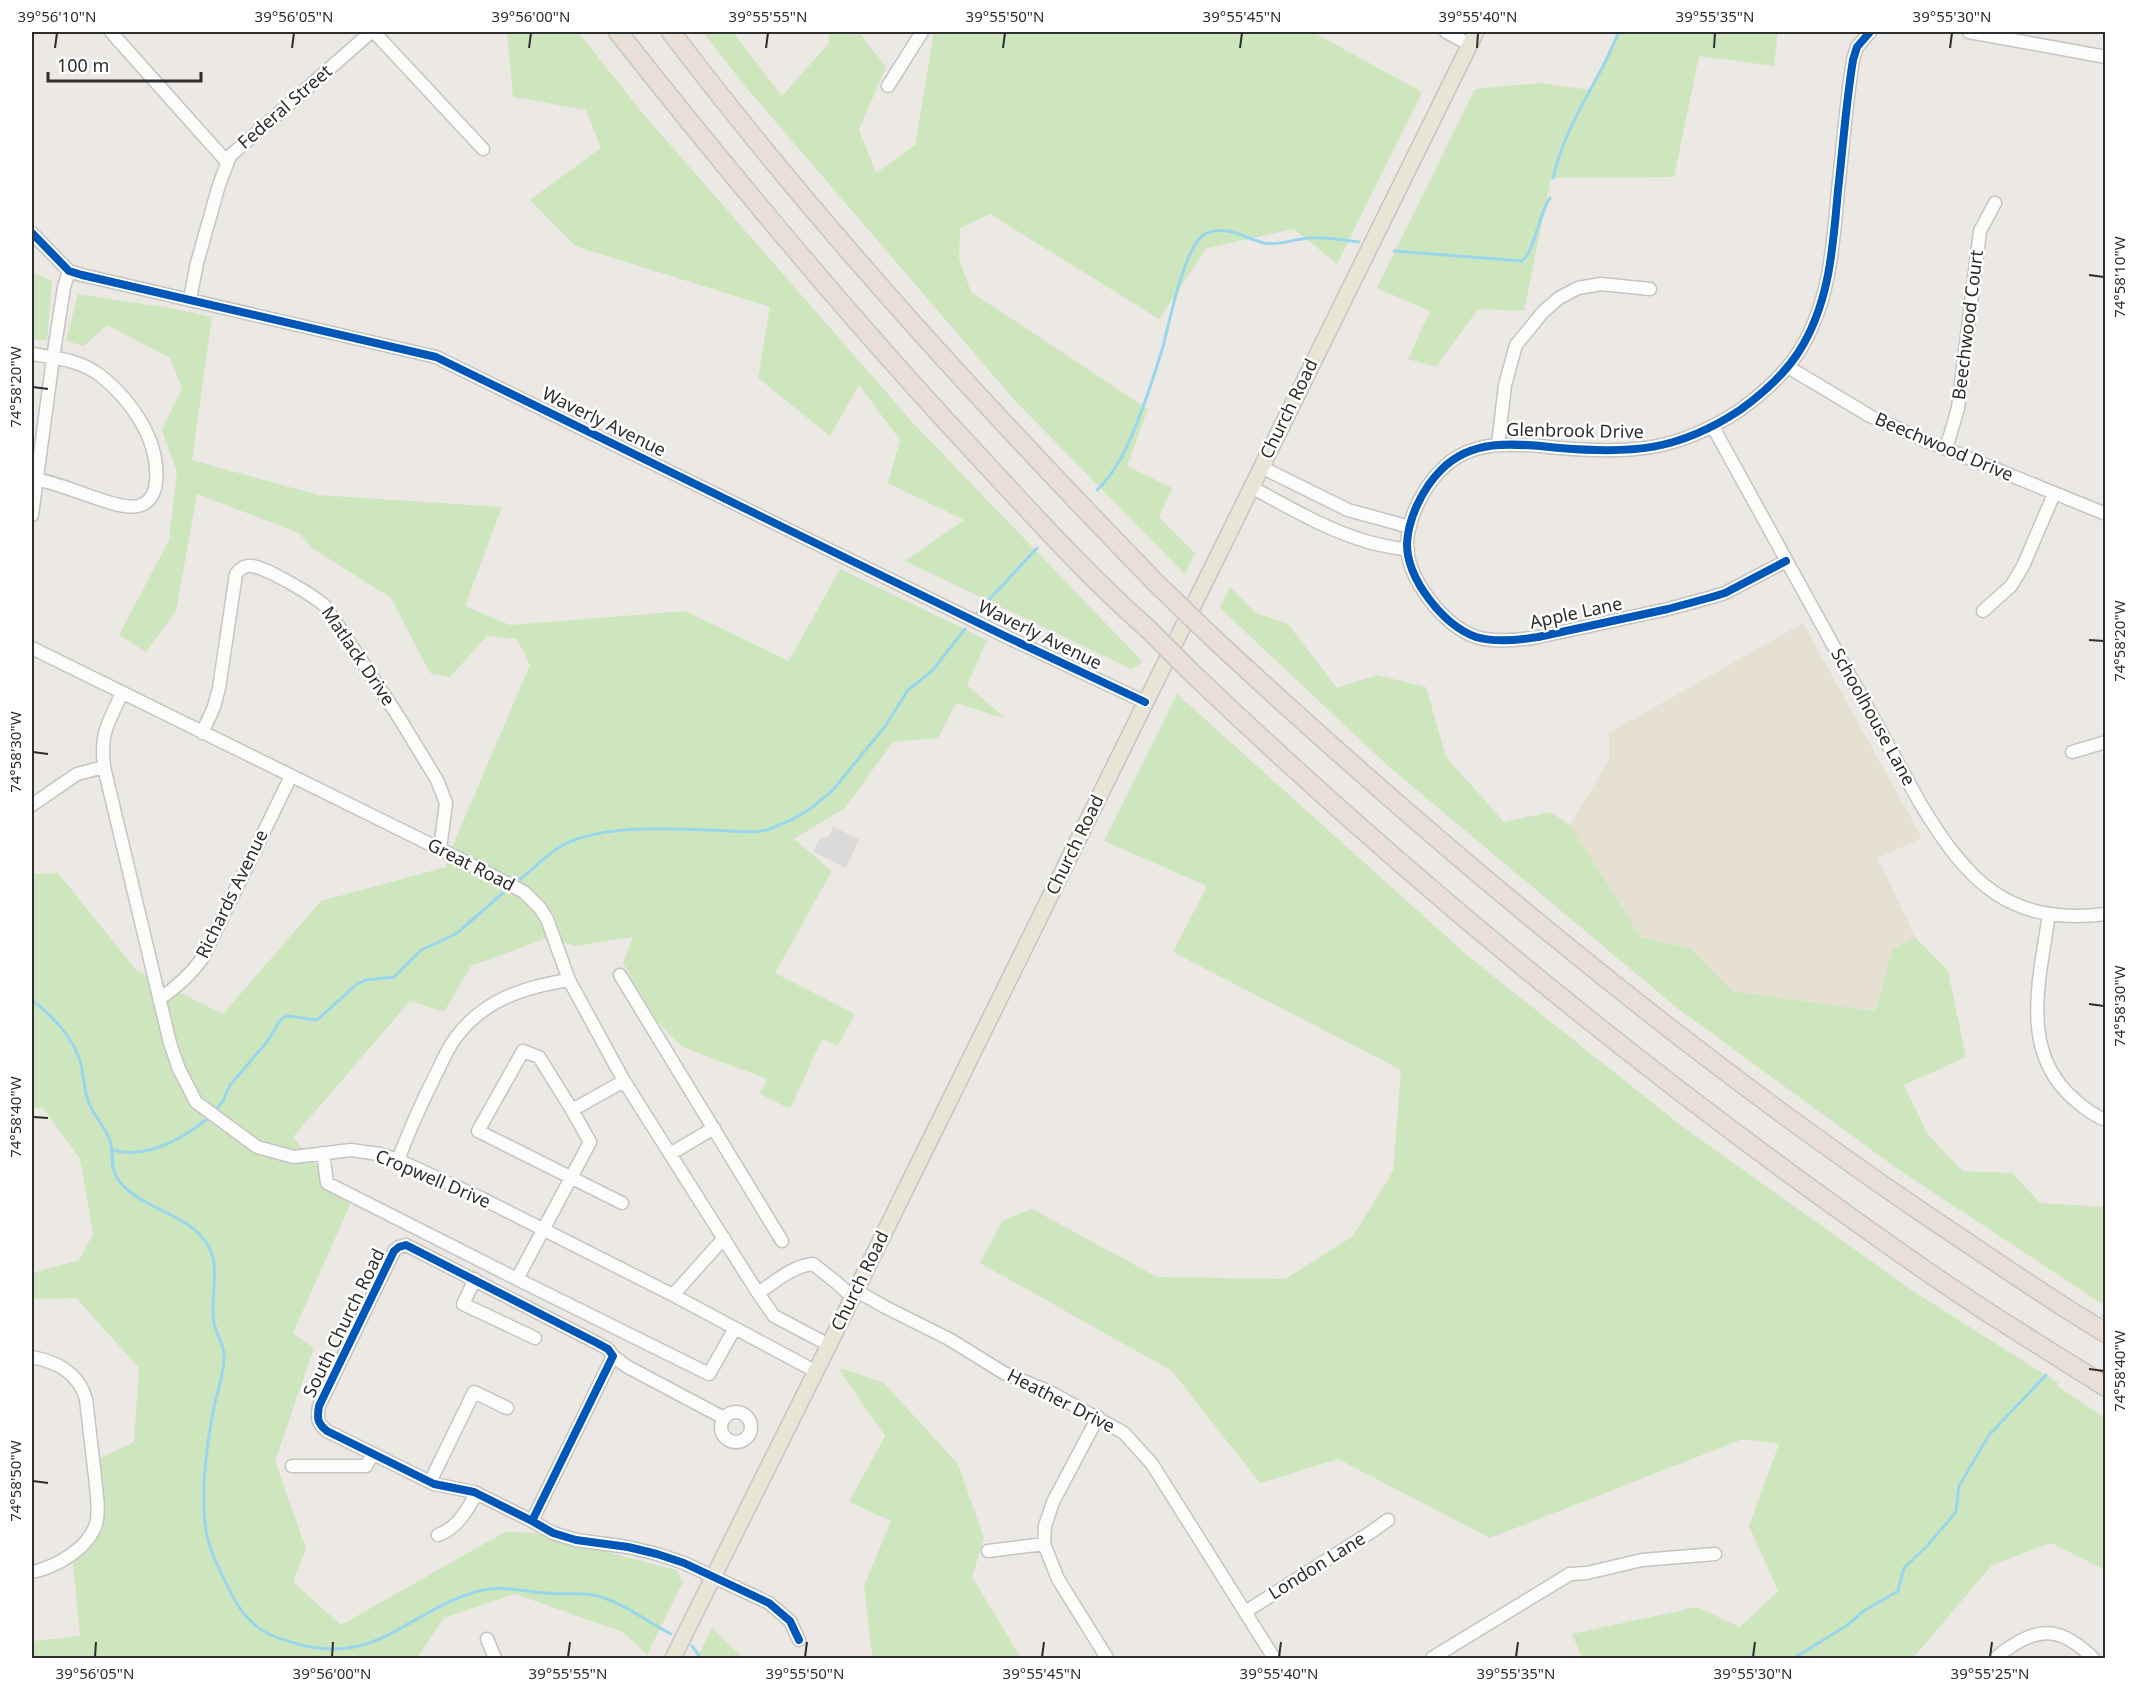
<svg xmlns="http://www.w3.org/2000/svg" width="2137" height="1690" font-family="'Noto Sans',sans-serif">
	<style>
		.industrial { fill: #dcd9db }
		.education { fill: #e6e0d3 }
		.green { fill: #cee6be }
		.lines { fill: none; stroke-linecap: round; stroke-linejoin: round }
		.stream { stroke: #99d6ec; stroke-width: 3 }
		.minor-casing { stroke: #c5c4c5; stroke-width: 15 }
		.major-casing { stroke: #c6c5c4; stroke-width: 18 }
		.highway-casing { stroke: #c6c5c4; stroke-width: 21 }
		.minor { stroke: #fcfcfb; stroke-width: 12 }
		.major { stroke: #e8e4d6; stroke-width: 15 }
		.highway { stroke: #eadfd6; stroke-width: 18 }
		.highway-bridge-casing { stroke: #c6c5c4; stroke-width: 21; stroke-linecap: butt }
		.highway-bridge { stroke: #eadfd6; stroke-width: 18 }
		.cycleway-casing { stroke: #fff; stroke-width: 11 }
		.cycleway { stroke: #0057b8; stroke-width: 8 }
		.ticks { fill: none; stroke: #2e2e2e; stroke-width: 2 }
		.labels { text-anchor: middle; stroke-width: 5; stroke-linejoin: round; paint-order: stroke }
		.street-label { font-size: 18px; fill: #2e2e2e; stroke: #fff }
		.neatline { fill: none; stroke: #2e2e2e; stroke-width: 2 }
		.ticks-label { font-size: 15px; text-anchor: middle; fill: #2e2e2e }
	</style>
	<rect width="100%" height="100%" fill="#ece8e4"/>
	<!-- industrial -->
	<path class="industrial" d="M833,827L859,839L846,868L813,852L819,839L829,836Z"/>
	<!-- education -->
	<path class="education" d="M1803,623L1922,838L1878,858L1915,937L1893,949L1876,1011L1732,991L1692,949L1641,937L1570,825L1609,760V733Z"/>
	<!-- green -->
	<path class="green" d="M507,32H578L645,116L914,424L1143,662L1131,669L905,561L964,520L888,483L900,440L859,385L830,436L758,378L770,307L575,246L530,200L601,148L586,110L513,97Z
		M703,32H733L782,96L829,43V32H859L886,67L859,130L876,173L915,145L934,32H1313L1422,92L1337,264L1294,229L1207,248L1159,319L990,214L960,228L959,259L971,292L1148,409L1127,466L1172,488L1159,517L1195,553L1185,574L1017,403L744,85Z
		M1618,32H1778L1774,66L1699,56L1674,177L1551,178L1524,311L1478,309L1436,367L1408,359L1430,311L1377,288L1475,89L1540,83L1591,90Z
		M32,272L52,281L47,341L32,339Z
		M78,294L170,308L212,317L192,460L318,495L502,507L465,606L510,625L685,611L789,661L840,569L987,640L967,685L1006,719L956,703L938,738L893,742L845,808L794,839L832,871L775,973L855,1014L838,1046L822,1039L790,1109L760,1094L767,1079L682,1047L654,1018L623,963L633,937L576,946L547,938L471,966L444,1012L410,1001L293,1137L350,1205L293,1333L314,1348L275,1461L306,1549L293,1582L341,1625L505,1532L534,1533L676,1570L683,1582L647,1655L623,1632L515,1594L444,1618L417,1658H32V1641L80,1636L73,1564L103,1528L94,1461L134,1442L139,1368L76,1298L32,1299V1273L79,1260L93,1234L80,1159L43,1108H32V874L58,873L137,971L223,1014L321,901L446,867L451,850L530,665L517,639L487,636L450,677L430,673L391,598L312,548L299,533L197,494L176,611L146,652L119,635L169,540L177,472L162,430L182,388L170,358L107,325L84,346L66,341Z
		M1230,587L1256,613L1288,624L1337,688L1377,675L1426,687L1446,757L1504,822L1551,812L1570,825L1641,937L1692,949L1732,991L1875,1011L1893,949L1915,937L1948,971L1966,1057L1904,1085L1928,1135L1963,1171L2012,1173L2040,1203L2105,1207V1306L1895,1167L1677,1008L1387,765L1220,608Z
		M1177,694L1468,956L1683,1127L1913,1291L2058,1383L2057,1386L2105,1418V1570L2051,1543L1992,1565L1913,1658H1582L1572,1634L1697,1607L1740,1627L1778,1591L1749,1526L1779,1444L1743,1439L1490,1538L1338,1459L1260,1483L1172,1371L980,1263L1002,1221L1032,1209L1157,1277L1285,1279L1353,1236L1393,1171L1401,1070L1173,952L1207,886L1104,841Z
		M841,1368L884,1383L958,1464L984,1538L972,1577L1021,1658H876L872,1654L864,1586L891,1521L849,1502L885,1436L840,1371Z
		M712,1628L743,1658H697Z"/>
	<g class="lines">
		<!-- stream -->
		<path class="stream" d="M1553,178C1562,138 1582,105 1601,70C1608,58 1613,44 1619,32
			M1394,251L1522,261C1534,253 1539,213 1550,198
			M1097,490C1117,471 1129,445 1138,420C1147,397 1155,373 1162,350C1169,326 1184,242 1207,233C1228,225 1244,238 1264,243C1280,246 1293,239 1309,238C1325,237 1343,240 1359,242
			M977,613L1037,548
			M520,879C535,868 548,853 563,845C612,820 699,831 754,832L767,830L793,819L810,809L833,790L886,725L908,690L932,671L965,629
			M32,1000C50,1014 71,1035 79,1058C84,1072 83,1089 89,1103C94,1116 104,1126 109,1138C115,1152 109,1165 117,1178C140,1213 202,1213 213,1258C218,1276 210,1301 214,1322C216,1335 226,1347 224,1361C223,1378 216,1395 213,1412C206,1450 199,1502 208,1540C212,1555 219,1569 226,1583C235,1603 246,1621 265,1632C275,1638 287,1641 298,1644C379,1667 413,1606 483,1590C501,1586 517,1590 535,1592C554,1595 574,1592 593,1595C619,1600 648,1622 671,1634
			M215,1111L223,1101L230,1085L267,1042L281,1019L287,1016L317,1020L357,984L366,980L394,977L421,950L456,934L503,893
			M112,1150C148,1160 184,1138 211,1116
			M2103,1316L2106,1313
			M692,1646L701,1658
			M1794,1658L1846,1626L1865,1610L1898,1591L1904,1568L1927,1546L1956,1512L1959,1486L1989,1435L2046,1375"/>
		<!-- minor casing -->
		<g class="minor-casing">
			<path id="minor" d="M111,32L227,162
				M374,32L483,149
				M1446,32L1469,44
				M1969,32L2106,57
				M888,86L922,32
				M32,233L69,271L82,275L436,357L1007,637L1145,702
				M190,299L197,263L219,185L230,156L371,32
				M32,354C56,358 81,360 101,376C132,401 160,441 156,482C155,493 150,503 138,506C115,511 61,481 32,479
				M1788,367L1870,416L1924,440L2106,514
				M1713,427L1920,803C1967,881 2008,926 2106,914
				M1498,444L1505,385L1516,345L1543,312L1559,298L1578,288L1601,284L1650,289
				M1946,449L1958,408L1980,231L1995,203
				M1261,467L1348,510L1410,527
				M1251,487C1287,506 1323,528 1362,540C1376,545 1392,547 1408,550
				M32,515L53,358L64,287L69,271
				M1786,561L1725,593L1712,597L1668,609L1538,637C1519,640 1495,643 1476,637C1443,625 1407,579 1407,544C1408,518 1423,488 1441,470C1473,437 1518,444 1560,448C1632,454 1678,451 1740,410C1762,394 1783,376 1798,353C1830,304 1833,246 1838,190C1843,147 1846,103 1853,60L1857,47L1870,32
				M1983,611L2011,586L2023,566L2054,494
				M32,648L456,857L524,892L540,908L547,919L569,980L624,1081L758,1293L774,1316L829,1345
				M202,733L214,707L219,688L236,574C240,569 245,565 252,566C267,568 313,595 325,606L398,716L437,780L446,803L440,849
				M2072,752L2106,742
				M104,767L170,1043L179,1069L196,1102L257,1147L294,1157L351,1150L379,1154L398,1160L481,1198L673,1295L815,1371
				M32,805L77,774L104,767C100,732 108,724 122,693
				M2049,914C2040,978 2018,1052 2075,1100C2084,1108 2094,1116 2106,1120
				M620,975L782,1241
				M159,999C177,987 191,975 203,957L291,776
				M572,1110L539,1057L523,1051L478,1131L622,1203
				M323,1153L327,1183L517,1279L590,1142L572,1110L624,1081
				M670,1154L714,1128
				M398,1160C409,1131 421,1104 435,1076C442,1063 447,1048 457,1036C485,999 525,987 569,980
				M475,1279L463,1304L535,1338
				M517,1279L709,1374L735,1328
				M855,1290L885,1307L949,1339L1004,1373L1050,1392L1124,1433L1152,1464L1274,1658
				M758,1293C775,1282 792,1266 813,1264L837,1283L852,1297
				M673,1295L724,1238
				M613,1356L626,1366L724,1418
				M32,1357C57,1362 78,1372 86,1399C89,1425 92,1451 95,1477C96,1491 100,1510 96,1524C88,1549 56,1567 32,1572
				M721 1427a15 15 0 1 1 30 0a15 15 0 1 1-30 0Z
				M1098,1417L1053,1502L1045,1526L1044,1544L1058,1579L1107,1658
				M292,1466H366L373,1454
				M430,1482L474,1392L507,1408
				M532,1521L474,1492L434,1484L327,1431C317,1423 317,1418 319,1406L394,1251L399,1247L406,1245L597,1343L608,1349L613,1356L532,1521L553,1533L576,1540L628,1547L657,1554L684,1563L769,1603L790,1621L799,1640
				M438,1535C458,1528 466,1511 477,1493
				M988,1551L1044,1544
				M1245,1612L1371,1532L1388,1520
				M487,1639L495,1658
				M1432,1658L1570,1574L1587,1573L1642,1560L1715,1554
				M1996,1658C2002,1652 2008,1648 2015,1644C2047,1624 2068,1634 2093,1658"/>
		</g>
		<!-- major casing -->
		<g class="major-casing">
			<path id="major" d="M673,1658L829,1345L1476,32"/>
		</g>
		<!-- highway casing -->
		<g class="highway-casing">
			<path id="highway" d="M618,32C734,179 854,323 983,461C1036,518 1089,577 1148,629
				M671,32C819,227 986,408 1157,584
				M1214,639C1436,845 1669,1040 1920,1211C1982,1252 2042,1295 2106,1333
				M1190,671C1396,868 1615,1049 1847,1215C1904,1256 1962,1297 2022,1334C2050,1352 2078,1369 2106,1387"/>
		</g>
		<!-- minor -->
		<use href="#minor" class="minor"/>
		<!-- major -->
		<use href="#major" class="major"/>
		<!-- highway -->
		<use href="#highway" class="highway"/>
		<!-- highway-bridge casing -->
		<g class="highway-bridge-casing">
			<path id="highway-bridge" d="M1157,584L1214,639
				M1148,629L1190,671"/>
		</g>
		<!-- highway-bridge -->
		<use href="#highway-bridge" class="highway-bridge"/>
		<!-- cycleway casing -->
		<g class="cycleway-casing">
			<path id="cycleway" d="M32,233L69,271L82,275L436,357L1007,637L1145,702
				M1786,561L1725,593L1712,597L1668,609L1538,637C1519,640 1495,643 1476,637C1443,625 1407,579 1407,544C1408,518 1423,488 1441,470C1473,437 1518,444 1560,448C1632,454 1678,451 1740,410C1762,394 1783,376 1798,353C1830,304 1833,246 1838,190C1843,147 1846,103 1853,60L1857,47L1870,32
				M532,1521L474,1492L434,1484L327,1431C317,1423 317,1418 319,1406L394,1251L399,1247L406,1245L597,1343L608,1349L613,1356L532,1521L553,1533L576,1540L628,1547L657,1554L684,1563L769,1603L790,1621L799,1640"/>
		</g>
		<!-- cycleway -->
		<use href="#cycleway" class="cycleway"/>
	</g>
	<!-- ticks -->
	<path class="ticks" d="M55,48L57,33M292,48L294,33M529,48L531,33M766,48L768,33M1003,48L1005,33M1240,48L1242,33M1477,48L1478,33M1714,48L1715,33M1950,48L1952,33M2089,275L2104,277M33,387L48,389M2089,640L2104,641M33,752L48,754M2089,1004L2104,1006M33,1117L48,1118M2089,1369L2104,1371M33,1481L48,1483M95,1657L96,1642M332,1657L333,1642M568,1657L570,1642M805,1657L807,1642M1042,1657L1044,1642M1279,1657L1281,1642M1516,1657L1518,1642M1753,1657L1755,1642M1990,1657L1992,1642"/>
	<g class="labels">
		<!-- street labels -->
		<g class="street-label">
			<text transform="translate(285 107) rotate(-41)" y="6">Federal Street</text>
			<text transform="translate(1968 325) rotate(-83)" y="6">Beechwood Court</text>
			<text transform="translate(1289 409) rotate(-64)" y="6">Church Road</text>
			<text transform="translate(604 422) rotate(26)" y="6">Waverly Avenue</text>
			<text transform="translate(1575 431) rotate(1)" y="6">Glenbrook Drive</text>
			<text transform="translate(1944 447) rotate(23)" y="6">Beechwood Drive</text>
			<text transform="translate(1576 613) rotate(-12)" y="6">Apple Lane</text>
			<text transform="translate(1040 635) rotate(26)" y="6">Waverly Avenue</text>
			<text transform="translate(358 656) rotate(56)" y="6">Matlack Drive</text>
			<text transform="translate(1873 717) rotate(61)" y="6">Schoolhouse Lane</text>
			<text transform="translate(1075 845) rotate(-64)" y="6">Church Road</text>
			<text transform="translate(471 865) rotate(27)" y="6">Great Road</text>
			<text transform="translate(232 894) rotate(-64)" y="6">Richards Avenue</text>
			<text transform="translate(433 1179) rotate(23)" y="6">Cropwell Drive</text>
			<text transform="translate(860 1281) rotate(-64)" y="6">Church Road</text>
			<text transform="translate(344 1323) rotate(-64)" y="6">South Church Road</text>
			<text transform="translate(1061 1401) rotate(27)" y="6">Heather Drive</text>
			<text transform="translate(1317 1566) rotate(-32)" y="6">London Lane</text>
		</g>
	</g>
	<!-- border -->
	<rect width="2137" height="1690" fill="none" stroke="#ffffff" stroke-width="66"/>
	<!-- scale -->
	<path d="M48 72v9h153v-9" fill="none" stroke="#2e2e2e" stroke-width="3"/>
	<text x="57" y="72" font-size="18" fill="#2e2e2e" stroke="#ffffff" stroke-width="4.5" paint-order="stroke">100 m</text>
	<rect x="33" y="33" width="2071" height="1624" class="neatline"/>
	<g class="ticks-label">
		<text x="57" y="22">39°56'10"N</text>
		<text x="294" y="22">39°56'05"N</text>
		<text x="531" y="22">39°56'00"N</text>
		<text x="768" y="22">39°55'55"N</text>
		<text x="1005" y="22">39°55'50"N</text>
		<text x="1242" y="22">39°55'45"N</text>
		<text x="1478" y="22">39°55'40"N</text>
		<text x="1715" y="22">39°55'35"N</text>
		<text x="1952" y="22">39°55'30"N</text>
		<text transform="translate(2120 277) rotate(-90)" y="5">74°58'10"W</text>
		<text transform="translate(16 387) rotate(-90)" y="5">74°58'20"W</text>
		<text transform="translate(2120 641) rotate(-90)" y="5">74°58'20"W</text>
		<text transform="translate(16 752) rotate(-90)" y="5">74°58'30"W</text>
		<text transform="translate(2120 1006) rotate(-90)" y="5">74°58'30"W</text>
		<text transform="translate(16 1117) rotate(-90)" y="5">74°58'40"W</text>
		<text transform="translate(2120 1371) rotate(-90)" y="5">74°58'40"W</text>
		<text transform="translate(16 1481) rotate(-90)" y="5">74°58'50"W</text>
		<text x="95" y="1679">39°56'05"N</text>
		<text x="332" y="1679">39°56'00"N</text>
		<text x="568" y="1679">39°55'55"N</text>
		<text x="805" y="1679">39°55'50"N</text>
		<text x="1042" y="1679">39°55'45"N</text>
		<text x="1279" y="1679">39°55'40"N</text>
		<text x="1516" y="1679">39°55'35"N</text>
		<text x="1753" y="1679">39°55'30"N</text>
		<text x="1990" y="1679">39°55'25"N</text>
	</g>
</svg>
